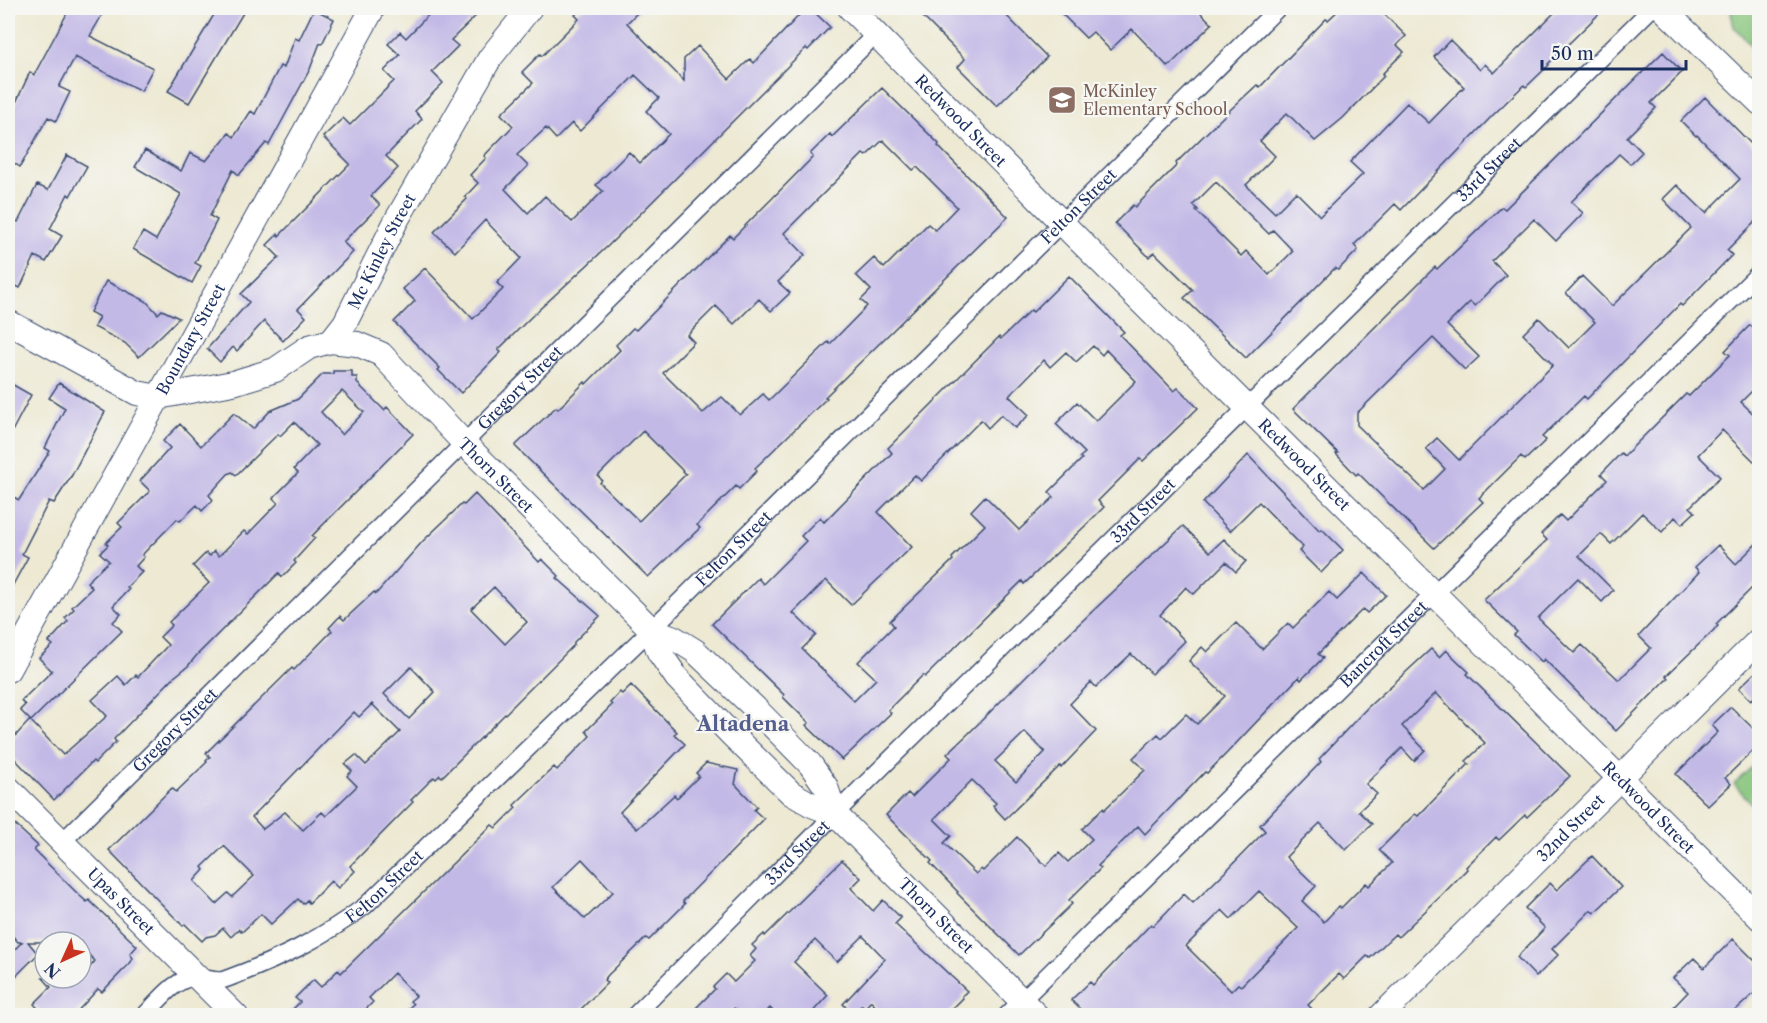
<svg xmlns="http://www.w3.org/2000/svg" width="1767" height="1023" font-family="'Libre Caslon Text',serif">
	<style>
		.green { fill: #87c57b; stroke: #517a6c; stroke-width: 1.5 }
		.building { fill: #c2b9e6; fill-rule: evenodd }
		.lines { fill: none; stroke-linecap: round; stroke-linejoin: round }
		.street-casing { stroke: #3a4b70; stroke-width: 19 }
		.secondary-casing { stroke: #3a4b70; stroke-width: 26 }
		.street { stroke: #fff; stroke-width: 16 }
		.secondary { stroke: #fff; stroke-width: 24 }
		.labels { text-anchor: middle; stroke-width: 4.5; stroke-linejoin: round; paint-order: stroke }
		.education-label { font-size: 16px; fill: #785e54; stroke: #f6f6f2; text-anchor: start }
		.street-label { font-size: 16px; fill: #1b2f5e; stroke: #f6f6f2 }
		.quarter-label { font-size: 20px; font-weight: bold; fill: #555f8e; stroke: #f6f6f2 }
	</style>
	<rect width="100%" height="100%" fill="#f6f6f2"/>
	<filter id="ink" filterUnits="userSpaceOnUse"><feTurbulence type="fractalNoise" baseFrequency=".0167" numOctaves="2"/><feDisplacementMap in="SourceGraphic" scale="12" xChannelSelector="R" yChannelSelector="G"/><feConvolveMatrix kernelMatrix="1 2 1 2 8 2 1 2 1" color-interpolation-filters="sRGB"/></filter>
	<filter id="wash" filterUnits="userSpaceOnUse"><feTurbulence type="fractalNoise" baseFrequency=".008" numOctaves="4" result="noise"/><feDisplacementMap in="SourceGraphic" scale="24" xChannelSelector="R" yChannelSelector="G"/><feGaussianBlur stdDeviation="1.35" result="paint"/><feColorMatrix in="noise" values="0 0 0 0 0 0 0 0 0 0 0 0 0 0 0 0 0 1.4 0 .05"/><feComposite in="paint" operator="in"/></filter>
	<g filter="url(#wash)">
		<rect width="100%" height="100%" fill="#ede9d3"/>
		<!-- green -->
		<path class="green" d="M1730,8H1759V54L1734,27Z
			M1759,760V812L1734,784Z"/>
		<g id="blocks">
			<!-- building -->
			<path class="building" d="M70,8H106L90,36L153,68L141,91L75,57L59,87L70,92L56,121L48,117L20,167L8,159V120L30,72L34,75Z
				M218,8H246L189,103L168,91Z
				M435,8H484L451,40L458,46L432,72L443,83L415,111L422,119L386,156L398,168L371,196L380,205L343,242L353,252L298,309L306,317L283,341L264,321L237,351L233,347L220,362L207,349L249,302L241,294L279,257L267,245L278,234L279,236L350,164L323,137L343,118L350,125L394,81L384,71L400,55L388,44L400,32L406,38Z
				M582,8H642L627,23L684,81V59L698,46L729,79L750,59L754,63L806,8H810L830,27L808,50L806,48L608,246L531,317L498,350L501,352L461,393L438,370L440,368L394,322L415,301L403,289L425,268L473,319L503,289L497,283L521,258L485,220L455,252L434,232L467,199L465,197L478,183L470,175L486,158L484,156L513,126L501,114L533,83L522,72L540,54L542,56L579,19L575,15ZM635,75L659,98L646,111L669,134L640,163L629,152L596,185L603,191L572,222L545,196L528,213L505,189L528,166L517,155L546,128L556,139L572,123L580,131Z
				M914,8H999L1047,57L997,106L958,67L965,59Z
				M1056,8H1196L1212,24L1168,67L1132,29L1110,50L1093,32L1086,38Z
				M1341,8H1378L1406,36L1397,45L1404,52L1382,74L1384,76L1343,118L1315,141L1287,113L1260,141L1275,156L1246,185L1275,213L1296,192L1320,216L1363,174L1350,162L1407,103L1429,123L1464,87L1434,57L1450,40L1480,70L1485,64L1494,73L1559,8H1605L1548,64L1549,65L1526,87L1524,85L1493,115L1401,210L1395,204L1354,245L1358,250L1338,270L1335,268L1246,358L1184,298L1193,290L1154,252L1149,257L1115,223L1133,205L1135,207L1177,165L1176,163L1230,110L1257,85L1260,87L1326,19L1328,20ZM1216,182L1269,234L1273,230L1293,251L1269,275L1246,251L1241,256L1196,211L1198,210L1193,205Z
				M314,9L334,19L322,44L320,43L310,69L269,145L266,143L239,175L233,170L210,216L217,220L195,263L201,266L192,283L133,249L143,232L156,240L181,194L135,167L145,150L181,171L190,153L206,161L229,133L234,137L251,111L255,114L280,66L284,68L295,38L299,40Z
				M1663,52L1682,72L1651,103L1656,108L1627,137L1642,152L1630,164L1619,154L1571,202L1583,213L1556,241L1534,219L1492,261L1506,275L1475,306L1470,302L1447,325L1479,357L1465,370L1433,338L1357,413V425L1424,490L1445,469L1426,449L1437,438L1459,460L1553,365L1523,334L1539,318L1569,348L1595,322L1566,293L1582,276L1612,306L1691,228L1663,199L1677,185L1706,213L1740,179L1697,135L1696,136L1681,121L1705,97L1760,153V217L1727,250L1732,255L1682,306L1680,304L1587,399L1584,396L1542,437L1546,440L1525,460L1521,456L1479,498L1483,502L1434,548L1358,473L1356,475L1336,454L1338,453L1293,409L1435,267L1437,269L1502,207L1505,209Z
				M882,88L939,144L938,146L1008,217L825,397L827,398L755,468L757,471L739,489L736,486L697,525L700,528L648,577L515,446L556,407L558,409L585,382L586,384L620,350L616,345L633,328L636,330L730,235L733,238L813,157L810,154L830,134L832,137ZM883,140L913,170L917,167L957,207L935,230L928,224L884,268L874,258L856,275L871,290L861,300L867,306L830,344L828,342L769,400L763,394L740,415L722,397L703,413L663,373L694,342L687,335L716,306L734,324L759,299L771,311L790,293L778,282L805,255L784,233L863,154L866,156ZM643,431L686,474L639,521L600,483L602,480L598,476Z
				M67,155L87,166L70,196L68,194L50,229L62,236L46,262L35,256L20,288L8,282V215L18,222L37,185L48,190Z
				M1069,276L1124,332L1120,335L1174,391L1178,388L1198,408L1143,461L1140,459L1098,501L1104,507L1084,527L1024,584L1022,581L925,677L923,675L888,710L891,713L842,760L806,725L809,723L783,697L784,695L712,624L758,578L763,584L806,541L801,536L820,517L824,522L892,453L888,448L999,337L1001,339L1031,310L1033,312ZM1093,346L1102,355L1106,350L1136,381L1096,421L1077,402L1056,424L1085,453L1080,457L1082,459L1049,492L1054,497L1019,530L985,496L971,511L985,525L952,558L953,560L890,621L894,626L858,662L876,679L854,701L802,649L816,635L793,613L826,580L851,605L912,547L878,512L915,475L921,481L981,420L988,428L1001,415L1015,428L1029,415L1009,396L1044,360L1050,367L1066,352L1076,362Z
				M106,281L146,301L158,314L162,310L179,318L139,357L125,343L94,327L99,317L90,312Z
				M1750,325L1760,335V383L1741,402L1760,420V467L1722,430L1698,455L1720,477L1690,507L1695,512L1682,524L1675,517L1662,532L1642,513L1611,544L1601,534L1579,556L1613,590L1602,602L1578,578L1538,618L1574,653L1582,645L1619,680L1651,648L1639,636L1699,572L1695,567L1718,545L1736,564L1760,540V580L1716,624L1718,626L1666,676L1668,678L1616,731L1544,659L1542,662L1514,635L1517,632L1484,600L1547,540L1541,534L1560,515L1566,521L1607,480L1601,474L1621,453L1624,456L1686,394L1689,396L1730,355L1725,351Z
				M333,371H352V377H357V383L384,410L387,407L413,434L312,536L315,538L294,561L296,563L282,577L279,573L197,655L188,666L173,678L114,739L116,742L95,763L93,761L54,800L15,759L8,766V744L30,720L63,755L107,716L92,700L118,676L126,685L136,675L138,677L168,645L160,637L172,625L169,622L209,583L193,566L206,553L210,556L214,551L219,556L244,531L248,534L278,503L273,498L298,473L294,469L317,445L294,422L280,436L278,434L236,475L232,472L228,474L209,495L213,500L202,511L197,505L180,521L177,519L142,555L144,557L136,566L142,572L127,587L129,589L113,606L121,614L113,622L122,631L31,721L20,710L25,705L21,701L52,671L39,658L53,645L49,642L68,621L65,618L74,609L72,607L92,588L87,582L109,561L100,553L108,545L106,543L122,527L118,523L150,491L140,481L170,448L163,441L180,424L201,446L234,413L253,429L270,411L298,399L323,374H333ZM342,391L364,412L342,435L321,412Z
				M8,382L31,395L8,439Z
				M59,383L105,412L72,475L54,503L49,501L22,554L28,557L8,594V494L19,500L50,451L45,448L65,408L49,398Z
				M1248,455L1320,531L1322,529L1343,550L1321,573L1299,551L1303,547L1259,502L1230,531L1203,503Z
				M475,494L539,562L542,559L559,576L557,578L600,616L574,642V645L442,777L440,775L436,779L434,777L411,800L413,802L350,866L355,871L338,888L331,881L309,903L307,900L303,904L298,899L271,924L261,914L242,932L239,929L231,937L223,928L215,935L206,937L202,941L185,924L183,926L109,850L172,788L176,792L207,762L206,761L210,757L206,753L292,668L294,670L332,631L329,628L340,616L344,620L374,592L376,594L423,541L462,504L464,505ZM494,587L527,622L505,644L471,609ZM411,667L435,692L409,719L384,694ZM372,704L400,732L366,765L356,755L345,764L352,771L347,776L357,786L326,816L322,812L303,830L285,812L263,829L252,817L354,712L359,717ZM224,846L254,876L232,897L228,893L216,904L194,881L204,870L202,867Z
				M1183,526L1210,552L1224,539L1246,561L1236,572L1226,562L1194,594L1186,587L1160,615L1185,641L1152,674L1131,654L1096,687L1091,682L1070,704L1096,731L1061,768L1060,766L1005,819L993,806L996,803L972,780L934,819L951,836L944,843L976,874L981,869L983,871L1017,837L1046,866L1059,853L1068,862L1092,839L1082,829L1103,808L1104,810L1145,770L1133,758L1158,734L1162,738L1186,714L1197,724L1225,696L1189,661L1202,647L1207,652L1236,623L1262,649L1288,623L1293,628L1329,592L1337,600L1364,573L1386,595L1367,613L1363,609L1318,654L1323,658L1301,680L1299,677L1226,754L1207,773L1205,772L1145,834L1138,826L1098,866L1101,868L1069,900L1072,904L1019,955L957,893L958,892L930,863L932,861L886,815L908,793L912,797L951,758L947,754L968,734L1061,641ZM1025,732L1045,752L1016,782L995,761Z
				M1431,649L1439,657L1446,650L1469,672L1467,674L1570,776L1527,817L1525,815L1499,840L1496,837L1466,867L1467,869L1441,896L1398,937L1395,934L1370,958L1367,956L1344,979L1339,974L1308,1005L1319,1016H1087L1071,1000L1090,982L1093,985L1151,924L1153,926L1184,894L1193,903L1225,872L1265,831L1260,825L1321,762L1319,759L1367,708ZM1436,693L1485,743L1466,761L1469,764L1418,816L1415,814L1379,850L1392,863L1369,886L1366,883L1341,908L1339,906L1324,922L1302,901L1316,886L1286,857L1320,823L1346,850L1372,824L1359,811L1377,794L1366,784L1402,748L1414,761L1425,750L1402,726ZM1259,891L1298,928L1241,986L1238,984L1231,991L1186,946L1222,910L1231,919Z
				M1760,668V692L1751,700L1739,688Z
				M631,685L677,732L674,734L685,744L620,812L637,829L674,795L677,798L699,776L696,773L706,763L738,770L735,784L757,807L754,810L764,819L683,901L685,904L649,940L646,938L608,975L604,980L607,983L574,1016H401L413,1004L410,1001L416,996L394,973L369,998L373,1002L359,1016H286L300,1002L295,998L307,986L314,980L321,987L338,970L341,973L492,825L496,828L516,808L514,805L554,767L557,770L590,736L586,731L612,705L610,703L620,692L622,694ZM582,859L613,892L585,919L553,887Z
				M1731,707L1760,735V744L1725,778L1731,784L1708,806L1676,774L1718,732L1712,725Z
				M8,818L38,846L34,850L80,896L87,902L89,900L137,946L130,954L133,958L131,962L102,992L98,989L73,1016H45L34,1004L51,987L43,978H81L95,961L81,947V942H28L38,954L8,984V956L22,942H18L8,931Z
				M1592,856L1621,887L1594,913L1591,910L1552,949L1558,955L1536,977L1517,957L1545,928L1525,908L1550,883L1557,890Z
				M842,860L861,878L851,888L873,911L883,900L901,918L895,924L967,991L962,996L963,998L945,1016H883L871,1001L865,1008L862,1005L853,1014L843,1004L885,959L863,936L837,962L815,940L794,962L828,995L809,1016H778L770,1008L762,1016H741L734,1008L726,1016H688L715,989L713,987L726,974L734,982L755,961L750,956L756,949L752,945L764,934L765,936Z
				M1733,939L1760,966V988L1729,1016H1665L1688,992L1673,978L1694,958L1704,968Z"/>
		</g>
	</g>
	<g filter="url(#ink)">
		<use href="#blocks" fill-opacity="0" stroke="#3a4b70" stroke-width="1.5"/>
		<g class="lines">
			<!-- street casing -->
			<g class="street-casing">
				<g id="street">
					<path id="s1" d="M62,842L876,34"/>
					<path id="s2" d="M144,1016C159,1001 176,976 199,977C208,978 217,983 226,979C278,960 321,939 365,906L670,611L1278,8"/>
					<path id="s3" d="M634,1016L861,788L1652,8"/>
					<path id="s4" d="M1006,1016L1760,272"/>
				</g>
			</g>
			<!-- secondary casing -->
			<g class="secondary-casing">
				<g id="secondary">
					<path id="s5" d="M850,8L1074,235L1760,918"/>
					<path d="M1662,8L1760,103"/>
					<path id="s6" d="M8,322L137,393L158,397L233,383L275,370L309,347L331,341L345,323L396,221L490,58L530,8"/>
					<path id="s7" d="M331,341L357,344L381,354L464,443L651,629L674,638L695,651L756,709L810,764L826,787L835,814"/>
					<path id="s8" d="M651,629L659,652L677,678L731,734L791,793L812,805L835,814L1037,1016"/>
					<path id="s9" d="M8,670L373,8"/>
					<path id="s10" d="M8,788L236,1016"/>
					<path id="s11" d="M1381,1016L1760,639"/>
				</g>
			</g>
			<!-- street -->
			<use href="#street" class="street"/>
			<!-- secondary -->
			<use href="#secondary" class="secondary"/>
		</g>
	</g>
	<!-- icons -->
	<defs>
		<g id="school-square" transform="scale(1.5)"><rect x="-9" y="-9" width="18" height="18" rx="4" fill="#8d6e63" stroke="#f6f6f2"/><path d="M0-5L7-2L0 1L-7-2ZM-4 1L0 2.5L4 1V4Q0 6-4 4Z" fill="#fff"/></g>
	</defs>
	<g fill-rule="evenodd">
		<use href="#school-square" x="1062" y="100"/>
	</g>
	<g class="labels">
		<!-- education labels -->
		<g class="education-label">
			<text x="1083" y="97">McKinley<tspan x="1083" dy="18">Elementary School</tspan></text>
		</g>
		<!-- street labels -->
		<g class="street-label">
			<text dy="6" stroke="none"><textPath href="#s5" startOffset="158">Redwood Street</textPath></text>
			<text dy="6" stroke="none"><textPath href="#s3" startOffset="1203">33rd Street</textPath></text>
			<text dy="6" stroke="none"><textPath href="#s2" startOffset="1254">Felton Street</textPath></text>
			<text dy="6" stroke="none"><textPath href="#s6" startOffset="456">Mc Kinley Street</textPath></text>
			<text dy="6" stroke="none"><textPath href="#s9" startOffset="378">Boundary Street</textPath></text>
			<text dy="6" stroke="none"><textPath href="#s1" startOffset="645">Gregory Street</textPath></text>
			<text dy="6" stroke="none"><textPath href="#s5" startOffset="644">Redwood Street</textPath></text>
			<text dy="6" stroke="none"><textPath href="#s7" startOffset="219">Thorn Street</textPath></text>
			<text dy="6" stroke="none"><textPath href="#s3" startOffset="717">33rd Street</textPath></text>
			<text dy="6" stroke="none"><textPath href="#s2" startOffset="768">Felton Street</textPath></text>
			<text dy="6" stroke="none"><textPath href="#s4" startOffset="530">Bancroft Street</textPath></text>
			<text dy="6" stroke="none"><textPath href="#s1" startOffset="159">Gregory Street</textPath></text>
			<text dy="6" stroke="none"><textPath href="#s5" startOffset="1130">Redwood Street</textPath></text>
			<text dy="6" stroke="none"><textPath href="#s11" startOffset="267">32nd Street</textPath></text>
			<text dy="6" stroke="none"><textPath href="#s3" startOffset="231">33rd Street</textPath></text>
			<text dy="6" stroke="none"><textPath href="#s2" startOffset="282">Felton Street</textPath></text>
			<text dy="6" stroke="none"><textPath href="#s10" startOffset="160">Upas Street</textPath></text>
			<text dy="6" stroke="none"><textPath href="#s8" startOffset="410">Thorn Street</textPath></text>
		</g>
		<!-- quarter labels -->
		<g class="quarter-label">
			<text x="743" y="731">Altadena</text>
		</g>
	</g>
	<!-- margin -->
	<rect width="1767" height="1023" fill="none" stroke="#f6f6f2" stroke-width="30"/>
	<!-- north arrow -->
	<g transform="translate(63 960) rotate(225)"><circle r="28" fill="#f6f6f2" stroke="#9ea6b7" stroke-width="1.5"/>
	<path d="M0-4.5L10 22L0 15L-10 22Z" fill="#c8321e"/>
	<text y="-9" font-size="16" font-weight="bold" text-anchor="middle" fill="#1b2f5e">N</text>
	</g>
	<!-- scale -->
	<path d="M1542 60v9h144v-9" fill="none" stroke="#1b2f5e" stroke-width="3"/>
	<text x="1551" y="60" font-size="18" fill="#1b2f5e" stroke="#f6f6f2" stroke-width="4.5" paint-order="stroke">50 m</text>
</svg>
